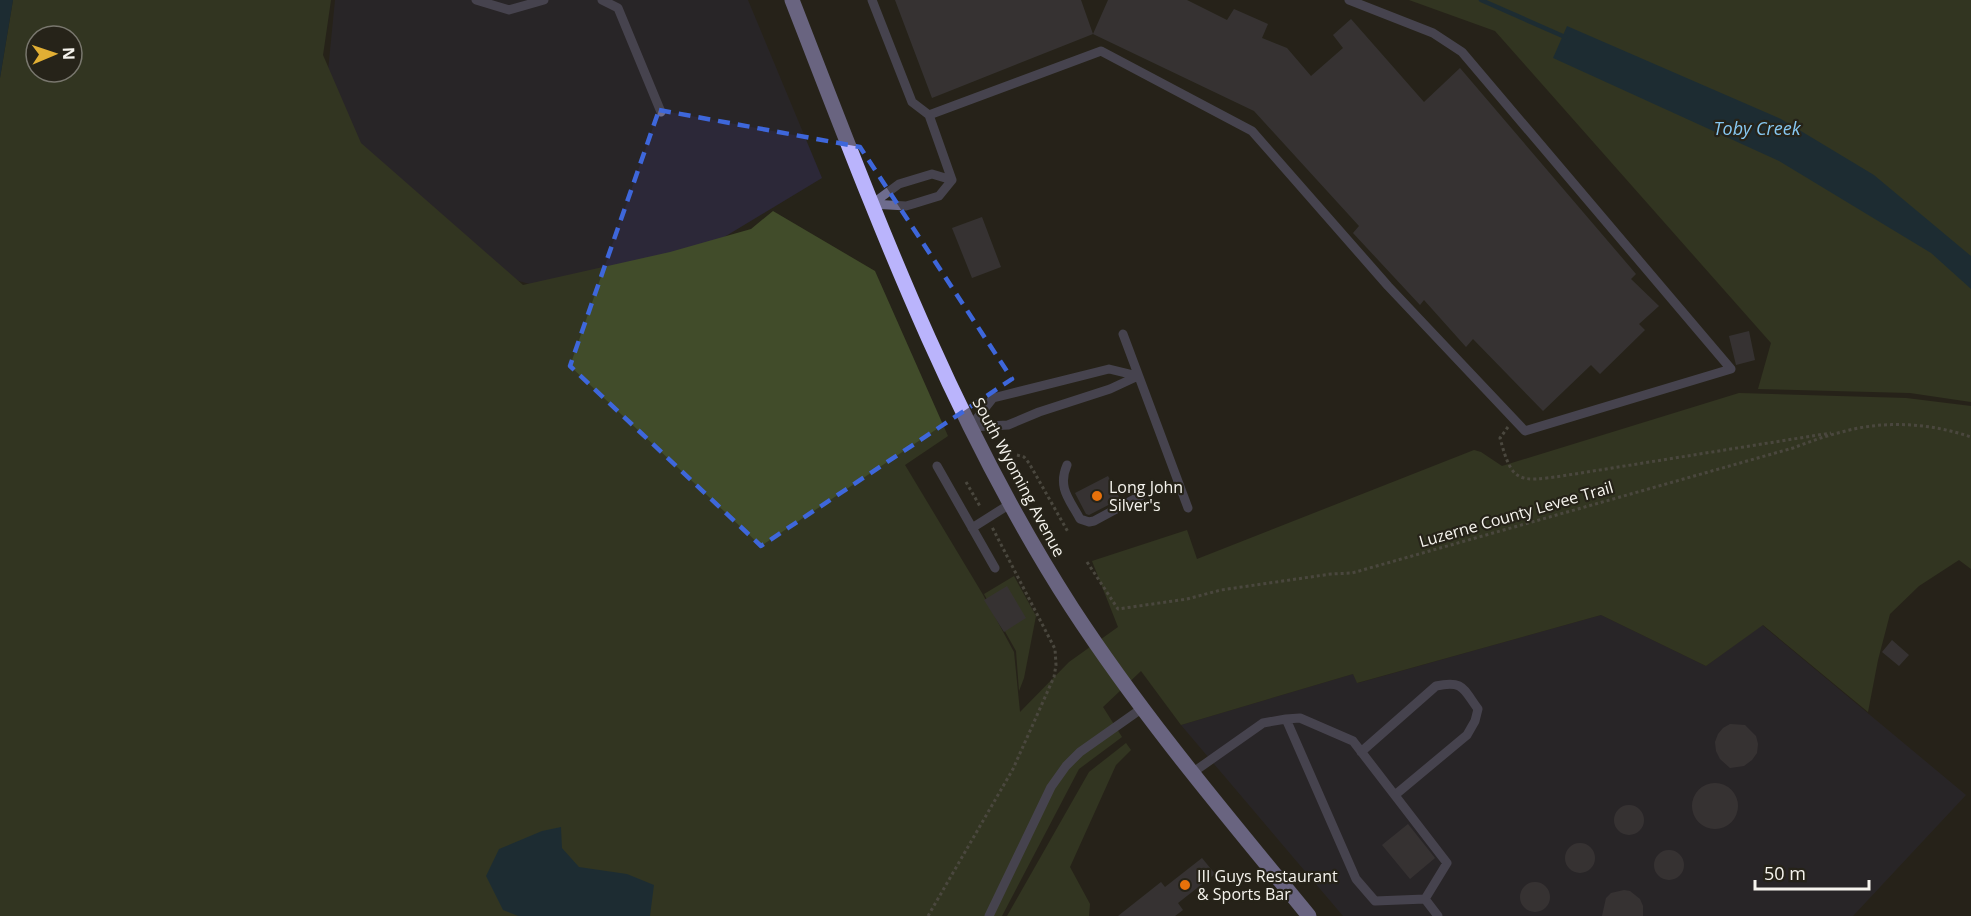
<svg xmlns="http://www.w3.org/2000/svg" width="1971" height="916" font-family="'Open Sans',sans-serif">
	<style>
		.industrial { fill: #2c2838 }
		.green { fill: #414c2a; fill-rule: evenodd }
		.water { fill: #123950 }
		.lines { fill: none; stroke-linecap: round; stroke-linejoin: round }
		.stream { stroke: #123950; stroke-width: 4.5 }
		.building { fill: #4a4651 }
		.path { stroke: #76746b; stroke-width: 3; stroke-dasharray: 3 3; stroke-linecap: butt }
		.service { stroke: #6e6c8e; stroke-width: 9 }
		.primary { stroke: #bab4fc; stroke-width: 15 }
		.marked { fill: none; stroke: #3e67db; stroke-width: 4.5; stroke-dasharray: 12 8; stroke-linejoin: round }
		.food-dot { fill: #e8710a; stroke: #262319; stroke-width: 2 }
		.labels { text-anchor: middle; stroke-width: 4.5; stroke-linejoin: round; paint-order: stroke }
		.street-label { font-size: 16px; fill: #f6f4ee; stroke: #262319 }
		.poi-label { font-size: 16px; fill: #f6f4ee; stroke: #262319; text-anchor: start }
		.water-label { font-size: 18px; font-style: italic; fill: #87c8f2; stroke: #262319 }
	</style>
	<rect width="100%" height="100%" fill="#262319"/>
	<!-- industrial -->
	<path class="industrial" d="M335,0H748L822,178L701,251L544,288L454,263L320,152Z
		M1601,615L1706,666L1762,625L1966,795L1853,916H1343L1181,725L1353,674L1358,683Z"/>
	<!-- green -->
	<path class="green" d="M13,0H331L323,55L361,143L523,285L670,252L751,229L773,211L875,271L948,436L905,465L982,593L1014,652L1020,712L1069,662L1118,627L1092,561L1187,530L1197,559L1474,450L1481,452L1502,466L1739,393L1906,398L1971,406V569L1959,560L1919,586L1890,614L1878,660L1868,712L1763,625L1706,666L1601,615L1357,683L1353,674L1181,725L1141,671L1103,707L1122,737L1079,769L1002,916H0V78ZM36,36H72V72H36Z
		M1409,0H1971V402L1910,393L1758,389L1771,343L1495,31Z
		M1014,576L1036,616L1024,678L1019,691L1016,651L984,594Z
		M1126,743L1131,750L1116,765L1070,867L1090,904L1089,916H1007L1089,772Z"/>
	<!-- water -->
	<path class="water" d="M0,0H13L0,78Z
		M1567,26L1781,119L1874,175L1971,256V289L1931,253L1779,161L1553,58Z
		M561,827L562,848L579,867L627,874L654,885L650,916H518L503,910L486,876L499,849L542,831Z"/>
	<g class="lines">
		<!-- stream -->
		<path class="stream" d="M1481,0L1565,37"/>
	</g>
	<!-- building -->
	<path class="building" d="M895,0H1081L1093,34L932,98Z
		M1108,0H1187L1227,20L1234,9L1268,24L1262,38L1287,48L1311,76L1343,48L1333,35L1351,19L1424,102L1460,68L1636,274L1631,279L1659,306L1639,324L1645,330L1600,374L1591,365L1543,411L1473,339L1466,347L1424,300L1420,305L1353,233L1359,226L1254,111L1093,34Z
		M982,217L1001,267L972,278L952,228Z
		M1749,331L1755,360L1736,365L1729,336Z
		M1108,476L1120,499L1089,515L1086,514L1075,493Z
		M1007,586L1026,618L1004,632L984,600Z
		M1892,640L1909,655L1899,666L1882,652Z
		M1730,724L1745,725L1756,736L1758,744L1757,753L1752,760L1744,766L1730,768L1720,759L1716,751L1715,742L1718,734L1723,728Z
		M1692 806a23 23 0 1 1 46 0a23 23 0 1 1-46 0Z
		M1614 820a15 15 0 1 1 30 0a15 15 0 1 1-30 0Z
		M1408,824L1435,858L1410,879L1382,845Z
		M1565 858a15 15 0 1 1 30 0a15 15 0 1 1-30 0Z
		M1654 865a15 15 0 1 1 30 0a15 15 0 1 1-30 0Z
		M1202,858L1215,874L1178,903L1183,910L1175,916H1118L1161,882L1165,887Z
		M1520 897a15 15 0 1 1 30 0a15 15 0 1 1-30 0Z
		M1624,890L1630,891L1640,899L1643,906V916H1602L1606,898L1611,893Z"/>
	<g class="lines">
		<!-- path -->
		<path class="path" d="M1508,427L1500,438C1512,483 1518,482 1562,476L1831,433
			M1017,455L1024,457L1029,463L1068,532
			M966,482L981,508
			M1087,562L1118,609L1187,599L1221,590L1331,574L1352,573L1793,448C1809,442 1825,436 1842,432C1884,420 1930,423 1971,437
			M928,916L1013,769L1054,677L1056,665L1055,649L992,527"/>
		<!-- service -->
		<path class="service" d="M476,0L509,10L544,0
			M602,0L618,8L661,112
			M872,0L912,102L929,115L952,180
			M929,115L1101,51L1252,131L1388,286L1525,431L1731,369L1462,52L1433,33L1349,0
			M872,204L899,184L932,174L952,180
			M872,204L906,206L913,204L939,196L952,180
			M1123,334L1188,508
			M1109,369L1138,376L1110,389L1039,412L1008,425L970,427L993,398Z
			M1067,465C1057,488 1070,500 1080,519L1089,522L1094,521L1142,495
			M937,466L995,568
			M972,528L1010,504
			M1286,719L1300,718L1353,741L1447,863L1425,899
			M1361,752L1436,686C1464,680 1463,689 1478,709L1475,721L1467,735L1395,795
			M1192,773L1263,723L1286,719L1356,879L1375,901L1425,899L1438,916
			M989,916L1051,787L1066,766L1080,752L1141,709"/>
		<!-- primary -->
		<path class="primary" d="M792,0C873,208 950,419 1072,608C1143,717 1227,816 1309,916"/>
	</g>
	<!-- marked area -->
	<path d="M0 0H1971V916H0ZM659,110L860,147L1012,379L761,546L570,366Z" fill="#262319" fill-opacity=".55" fill-rule="evenodd"/>
	<path class="marked" d="M659,110L860,147L1012,379L761,546L570,366Z"/>
	<!-- markers -->
	<g class="food-dot">
		<circle cx="1097" cy="496" r="6"/>
		<circle cx="1185" cy="885" r="6"/>
	</g>
	<g class="labels">
		<!-- street labels -->
		<g class="street-label">
			<text transform="translate(1019 477) rotate(62)" y="6">South Wyoming Avenue</text>
			<text transform="translate(1516 514) rotate(-16)" y="6">Luzerne County Levee Trail</text>
		</g>
		<!-- poi labels -->
		<g class="poi-label">
			<text x="1109" y="493">Long John<tspan x="1109" dy="18">Silver's</tspan></text>
			<text x="1197" y="882">III Guys Restaurant<tspan x="1197" dy="18">&amp; Sports Bar</tspan></text>
		</g>
		<!-- water labels -->
		<g class="water-label">
			<text x="1757" y="135">Toby Creek</text>
		</g>
	</g>
	<!-- north arrow -->
	<g transform="translate(54 54) rotate(88)"><circle r="28" fill="#262319" stroke="#79776e" stroke-width="1.5"/>
	<path d="M0-4.5L10 22L0 15L-10 22Z" fill="#e2af34"/>
	<text y="-9" font-size="16" font-weight="bold" text-anchor="middle" fill="#f6f4ee">N</text>
	</g>
	<!-- scale -->
	<path d="M1755 880v9h114v-9" fill="none" stroke="#f6f4ee" stroke-width="3"/>
	<text x="1764" y="880" font-size="18" fill="#f6f4ee" stroke="#262319" stroke-width="4.5" paint-order="stroke">50 m</text>
</svg>
